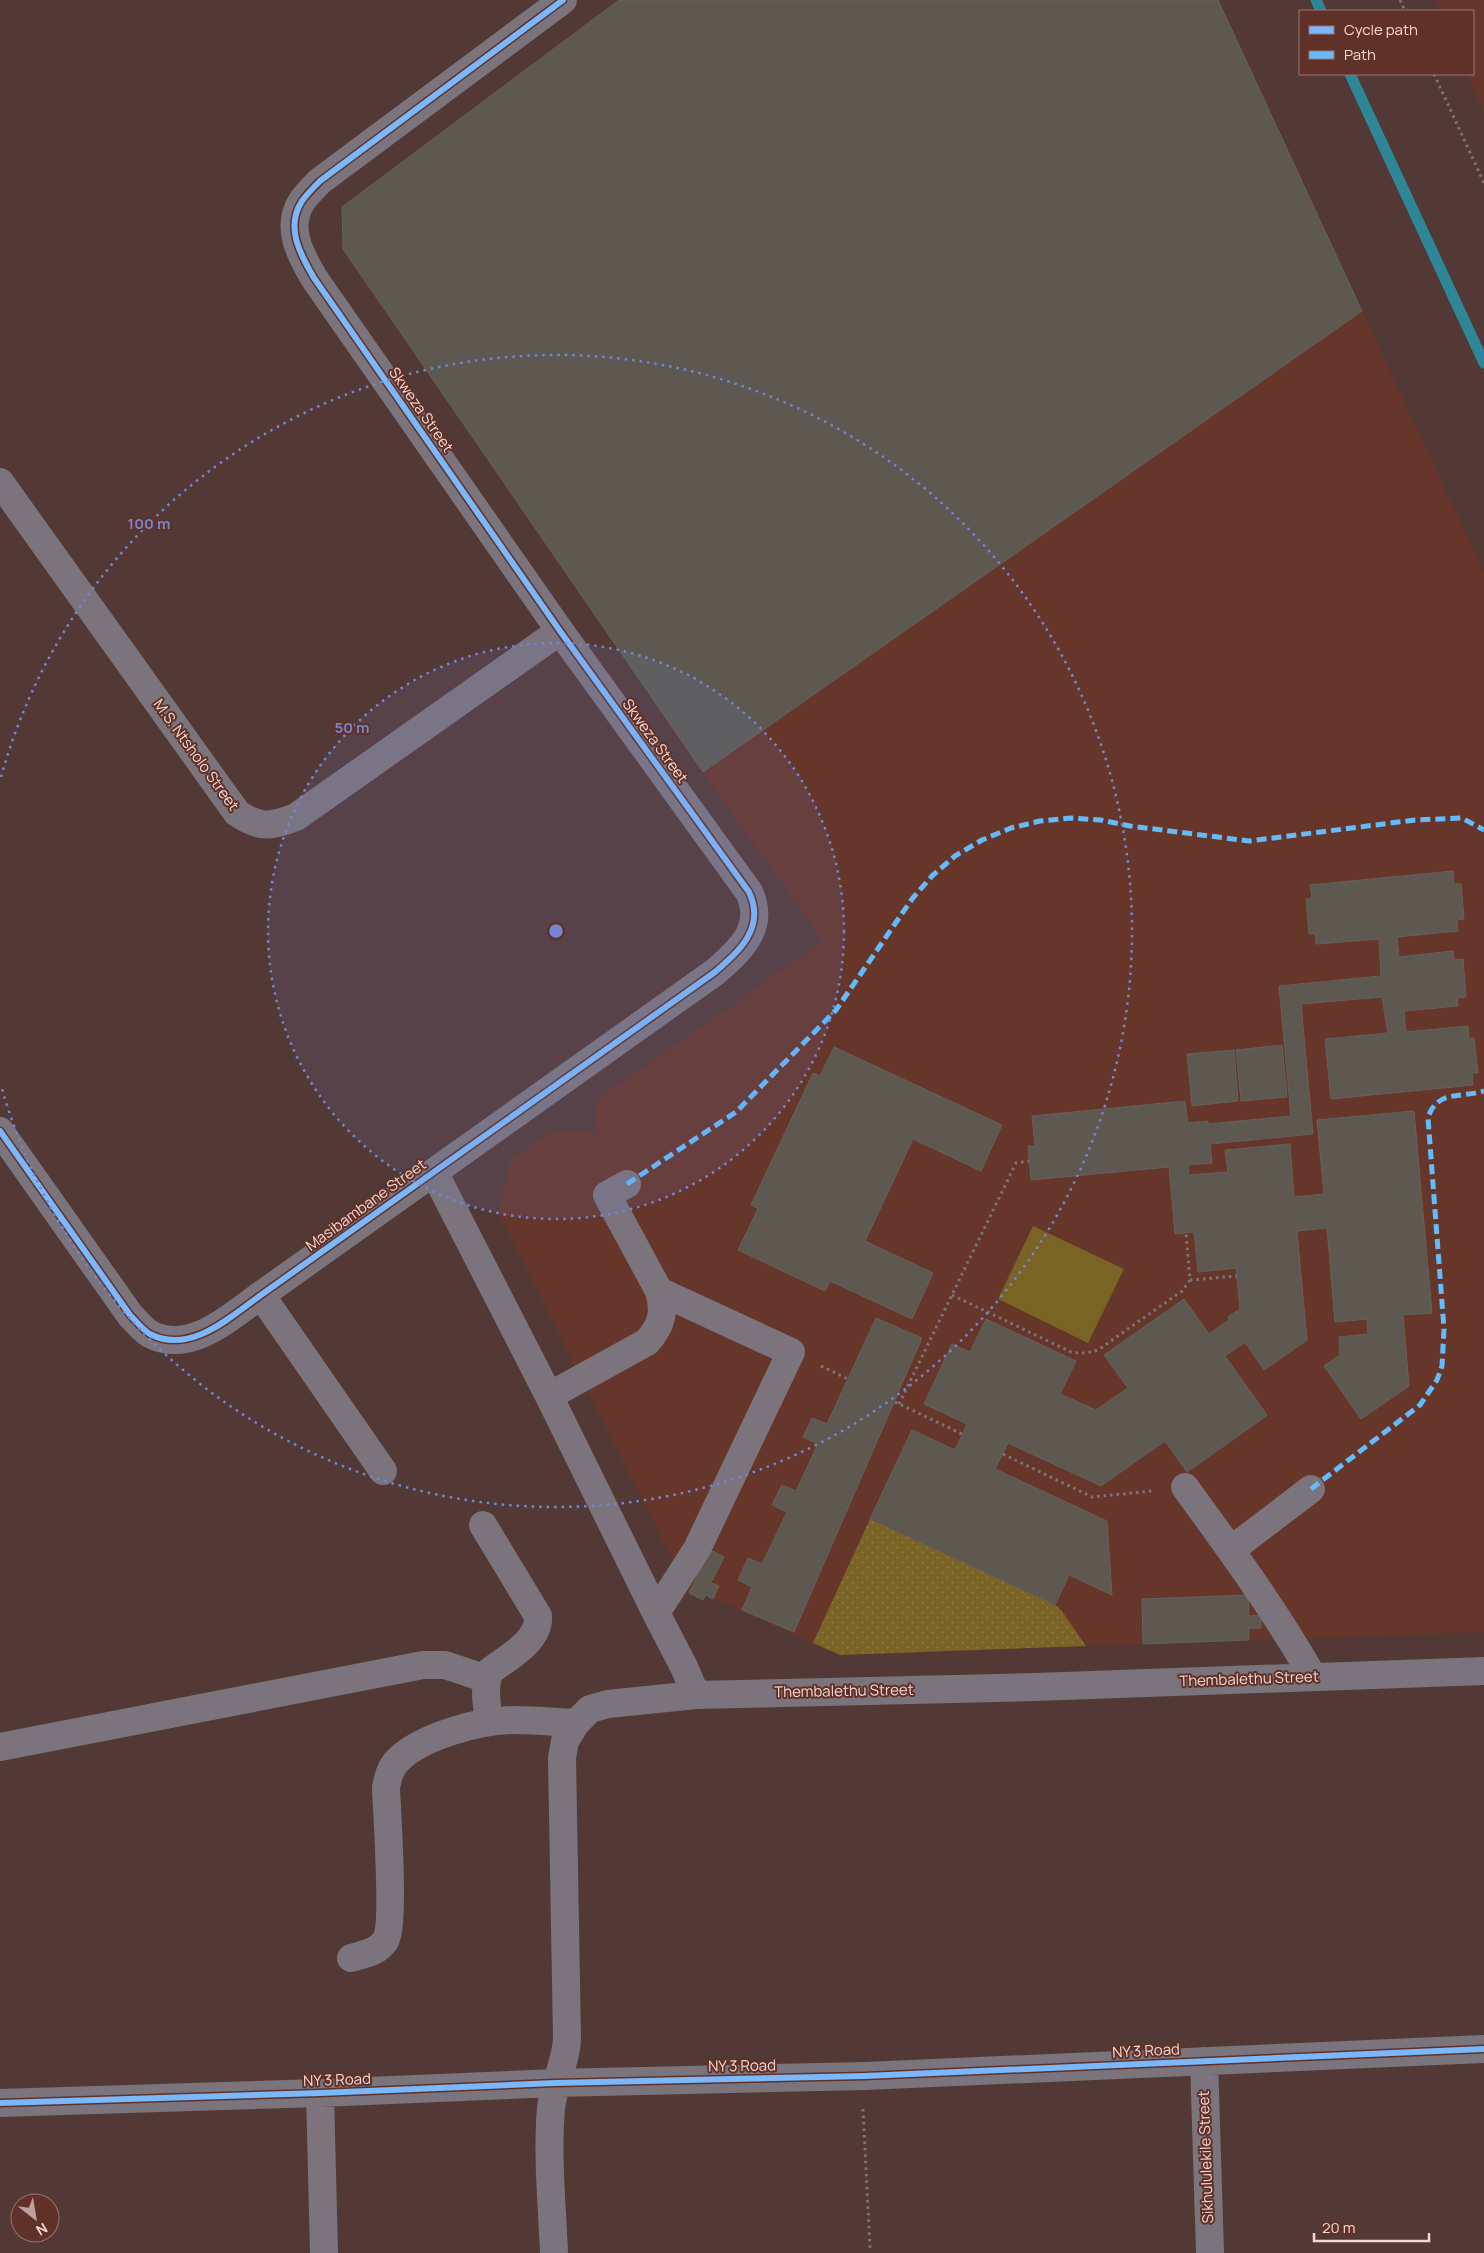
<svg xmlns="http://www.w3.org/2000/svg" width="1484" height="2253" font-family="Manrope,sans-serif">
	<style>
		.built { fill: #67362b }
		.park { fill: url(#park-dots) }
		.garden { fill: #796325 }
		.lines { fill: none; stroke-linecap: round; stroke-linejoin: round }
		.stream { stroke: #2e8696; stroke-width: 11 }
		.building { fill: #5d5951; stroke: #666159 }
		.path { stroke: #7c7478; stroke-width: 3; stroke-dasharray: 2.5 4; stroke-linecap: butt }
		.minor { stroke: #7b747c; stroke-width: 28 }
		.quiet { stroke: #63bbfa; stroke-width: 5; stroke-dasharray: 10 5; stroke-linecap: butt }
		.cycleway-casing { stroke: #5f3128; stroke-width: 9 }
		.cycleway { stroke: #7ab7fb; stroke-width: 6 }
		.ring { fill: none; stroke: #7485d6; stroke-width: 2.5; stroke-dasharray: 2.5 5 }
		.labels { text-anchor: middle; stroke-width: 4; stroke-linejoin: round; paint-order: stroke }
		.street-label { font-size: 15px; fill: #f6d8d2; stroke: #5f3128 }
		.centre { fill: #7485d6; stroke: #5f3128; stroke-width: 2.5 }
		.ring-label { font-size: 15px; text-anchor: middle; font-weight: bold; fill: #7485d6; stroke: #5f3128; stroke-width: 4; stroke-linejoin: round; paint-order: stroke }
	</style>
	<defs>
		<pattern id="park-dots" width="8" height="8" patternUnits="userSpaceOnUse" patternTransform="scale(1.25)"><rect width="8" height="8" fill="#796325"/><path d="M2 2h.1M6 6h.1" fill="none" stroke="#8d7944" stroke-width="1.8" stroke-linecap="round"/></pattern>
	</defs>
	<rect width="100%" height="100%" fill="#523935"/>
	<!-- built -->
	<path class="built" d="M1435,0H1484V113L1467,74H1473V11H1440Z
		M1362,311L1484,572V1632L840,1655L706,1595L703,1600L689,1593L498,1212L511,1158L551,1131L597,1132L595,1101L823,941L703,772Z"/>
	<!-- park -->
	<path class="park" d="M870,1519L1055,1605L1061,1610L1086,1646L840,1655L813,1643Z"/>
	<!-- garden -->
	<path class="garden" d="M1033,1226L1124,1269L1088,1343L998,1299Z"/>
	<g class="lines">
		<!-- stream -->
		<path class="stream" d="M1316,0L1321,11
			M1350,74L1484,363"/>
	</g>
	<!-- building -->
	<path class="building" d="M619,0H1218L1362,311L703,772L343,249L342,207Z
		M1453,871L1454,884H1461L1464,919L1457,920L1458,931L1397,937L1399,957L1453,951L1454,960L1463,959L1466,997L1457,998L1458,1006L1404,1011L1406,1032L1468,1026L1469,1039L1474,1038L1478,1073H1472L1473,1085L1331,1099L1325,1039L1388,1033L1382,997L1301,1004L1313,1134L1210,1144L1212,1163L1188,1165L1189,1175L1228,1172L1225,1150L1290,1144L1294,1197L1324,1194L1317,1120L1414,1111L1432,1313L1403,1315L1409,1386L1361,1419L1324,1366L1340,1355L1339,1337L1368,1334L1367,1319L1335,1322L1327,1228L1297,1231L1307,1340L1264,1370L1245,1342L1225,1356L1267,1415L1262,1419L1187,1472L1165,1441L1101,1486L1008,1443L995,1469L1107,1521L1112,1595L1069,1575L1055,1605L870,1519L912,1430L955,1450L967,1424L924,1404L952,1344L970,1352L986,1319L1076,1361L1060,1394L1096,1410L1128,1388L1104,1355L1184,1299L1209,1334L1229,1320L1228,1317L1240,1309L1236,1268L1198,1272L1194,1232L1175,1234L1169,1167L1031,1180L1028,1146H1035L1032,1116L1185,1101L1188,1123L1208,1121V1124L1291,1116L1279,986L1381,976L1379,939L1316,944L1315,934H1309L1306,899L1312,898L1310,885Z
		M1282,1045L1287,1097L1241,1101L1236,1050Z
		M834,1047L1002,1125L981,1171L913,1139L865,1241L933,1273L912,1319L830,1281L825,1291L738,1250L758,1209L751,1205L813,1073L820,1076Z
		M1234,1050L1238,1101L1192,1106L1187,1054Z
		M876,1318L922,1338L794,1632L742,1610L752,1587L738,1580L748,1558L762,1564L787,1512L772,1505L782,1485L796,1491L818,1444L803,1437L812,1418L827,1424Z
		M710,1550L724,1557L711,1583L719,1586L713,1599L706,1595L703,1600L689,1593Z
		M1248,1595L1249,1616L1261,1615V1628H1249V1640L1143,1644L1142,1599Z"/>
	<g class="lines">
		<!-- path -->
		<path class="path" d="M1400,0L1405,11
			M1434,74L1484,183
			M1190,1280L1237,1276
			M952,1295L1071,1352C1081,1354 1088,1353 1098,1350L1182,1291L1190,1280L1186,1233
			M821,1366L848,1379
			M895,1402L962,1434
			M899,1404L1016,1163L1029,1161
			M1003,1454L1092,1497L1152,1491
			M863,2109L870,2248"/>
		<!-- minor -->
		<path class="minor" d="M0,482L237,813C259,828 271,827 296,817L560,631
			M0,1131L130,1315C136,1321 143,1330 150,1334C190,1355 230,1317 261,1295L715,972C739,951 766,928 749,892L560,631L314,278C300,254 285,227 302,201C307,194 314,187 320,181L563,0
			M434,1172L549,1396L656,1613L684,1667L696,1695
			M627,1184L607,1195L659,1291L791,1352L697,1549L656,1613
			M261,1295L383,1471
			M549,1396L647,1342C662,1325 665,1312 659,1291
			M1185,1487C1230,1549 1275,1610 1313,1677
			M483,1525L538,1616C540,1641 507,1658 490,1671C483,1687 487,1705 489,1722
			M1231,1550L1311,1489
			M0,1747L423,1665H445L487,1679
			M351,1958C363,1954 377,1953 385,1941C395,1927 387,1812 386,1788C388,1777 390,1768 398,1760C422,1736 481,1720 515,1720C535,1720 555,1722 576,1723
			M1204,2061L1210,2253
			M320,2093L324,2253
			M0,2103L320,2093L555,2083L865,2076L1484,2049
			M554,2253C552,2205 547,2156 551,2108C554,2083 567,2059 567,2037L562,1758L565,1741L576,1723L590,1709L608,1704L696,1695L1036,1687L1484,1671"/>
		<!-- quiet -->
		<path class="quiet" d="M627,1184L736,1112L836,1010L912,899L932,876L955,856L982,840L1011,828L1040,821L1070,818L1101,820L1130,826L1249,841L1415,820L1462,818L1484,830
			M1311,1489L1420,1405L1437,1380L1442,1366L1444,1329L1428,1118C1436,1090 1461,1098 1484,1091"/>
		<!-- cycleway casing -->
		<g class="cycleway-casing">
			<path id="cycleway" d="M0,1131L130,1315C136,1321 143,1330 150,1334C190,1355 230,1317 261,1295L715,972C739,951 766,928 749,892L560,631L314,278C300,254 285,227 302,201C307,194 314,187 320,181L563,0
				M0,2103L320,2093L555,2083L865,2076L1484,2049"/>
		</g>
		<!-- cycleway -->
		<use href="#cycleway" class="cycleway"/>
	</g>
	<!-- distance rings -->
	<circle cx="556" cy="931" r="288" fill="#7485d6" fill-opacity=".12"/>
	<g class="ring">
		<circle cx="556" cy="931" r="288"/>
		<path d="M1 777A576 576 0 1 1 1 1085"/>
	</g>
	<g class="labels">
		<!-- street labels -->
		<g class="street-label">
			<text transform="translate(421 410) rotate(55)" y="5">Skweza Street</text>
			<text transform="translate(655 741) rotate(54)" y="5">Skweza Street</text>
			<text transform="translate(196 755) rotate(54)" y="5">M.S. Ntsholo Street</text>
			<text transform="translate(366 1205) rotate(-36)" y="5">Masibambane Street</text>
			<text transform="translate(1249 1679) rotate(-2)" y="5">Thembalethu Street</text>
			<text transform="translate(844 1691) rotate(-1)" y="5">Thembalethu Street</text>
			<text transform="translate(1146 2051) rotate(-3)" y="5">NY 3 Road</text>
			<text transform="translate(742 2066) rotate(-1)" y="5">NY 3 Road</text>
			<text transform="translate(337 2080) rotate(-2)" y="5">NY 3 Road</text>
			<text transform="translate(1206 2157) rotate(-92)" y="5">Sikhululekile Street</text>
		</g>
	</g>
	<circle cx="556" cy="931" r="8" class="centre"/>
	<g class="ring-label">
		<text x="149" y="529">100 m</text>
		<text x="352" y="733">50 m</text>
	</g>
	<!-- legend -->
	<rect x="1299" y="10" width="175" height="65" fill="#5f3128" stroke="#9b746c"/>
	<rect x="1309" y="26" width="25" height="8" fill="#7ab7fb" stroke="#9b746c"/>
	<text x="1344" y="35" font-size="15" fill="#f6d8d2">Cycle path</text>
	<rect x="1309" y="51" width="25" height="8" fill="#63bbfa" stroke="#9b746c"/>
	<text x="1344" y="60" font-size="15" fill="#f6d8d2">Path</text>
	<!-- north arrow -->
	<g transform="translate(35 2218) rotate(149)"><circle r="24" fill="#5f3128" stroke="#9b746c"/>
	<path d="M0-4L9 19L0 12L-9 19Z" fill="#bda09b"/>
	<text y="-8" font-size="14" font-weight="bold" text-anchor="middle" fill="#f6d8d2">N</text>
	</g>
	<!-- scale -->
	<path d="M1314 2233v8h115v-8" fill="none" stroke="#f6d8d2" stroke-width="2.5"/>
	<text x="1322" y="2233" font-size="15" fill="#f6d8d2" stroke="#5f3128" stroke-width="4" paint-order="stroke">20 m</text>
</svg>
